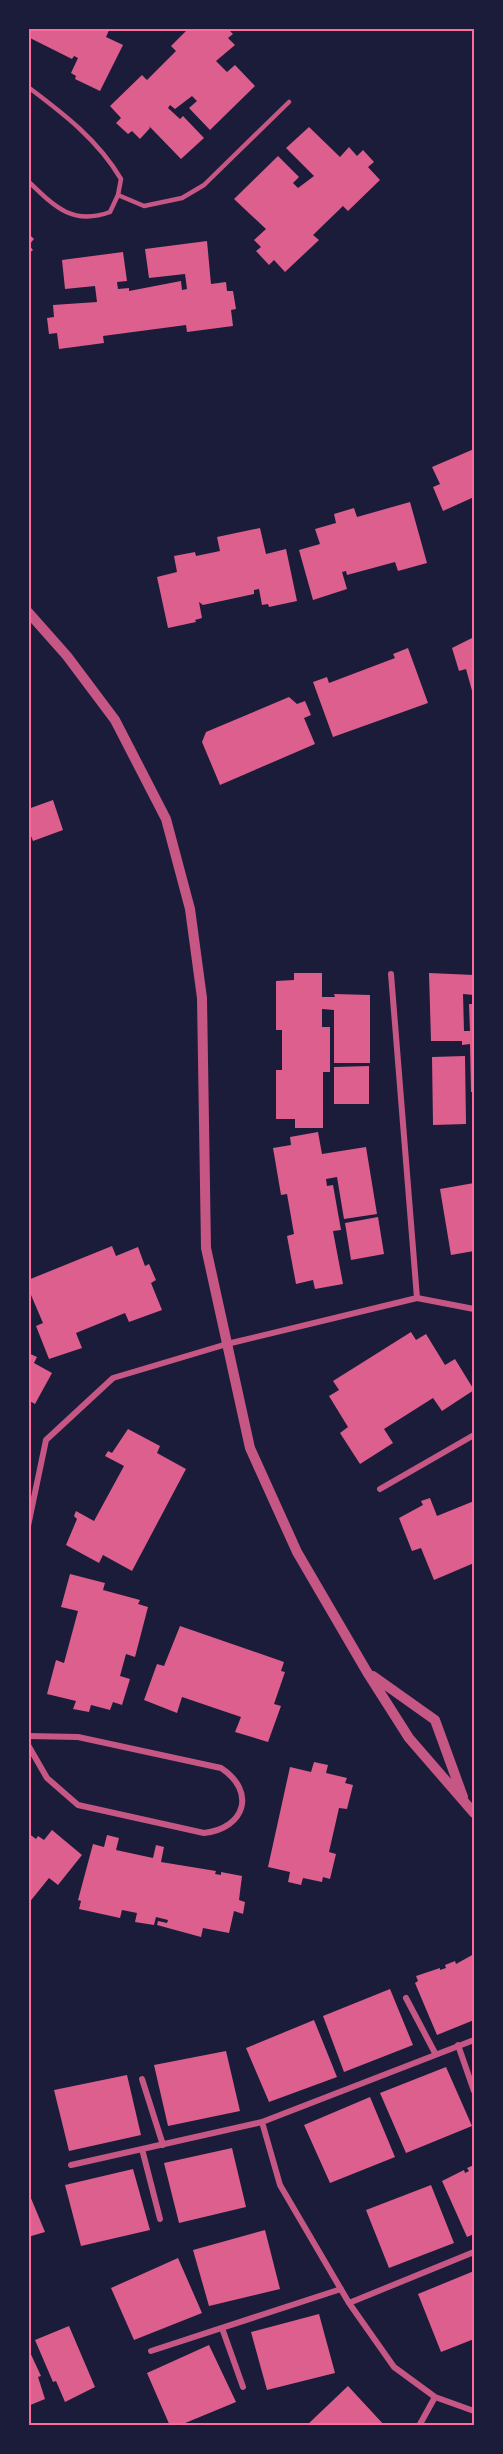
<svg xmlns="http://www.w3.org/2000/svg" width="503" height="2454" font-family="'Space Grotesk',sans-serif">
	<style>
		.building { fill: #dd5f8e }
		.lines { fill: none; stroke-linecap: round; stroke-linejoin: round }
		.service { stroke: #c65784; stroke-width: 4.5 }
		.minor { stroke: #c65784; stroke-width: 6 }
		.tertiary { stroke: #c65784; stroke-width: 10 }
		.neatline { fill: none; stroke: #ff6b9d; stroke-width: 2 }
	</style>
	<rect width="100%" height="100%" fill="#1b1b3a"/>
	<!-- building -->
	<path class="building" d="M28,28H110L106,37L123,45L100,91L75,79L76,76L71,73L78,58L74,56L72,59L28,37Z
		M189,28H227L233,34L228,38L235,45L216,61L227,72L235,65L255,86L210,130L189,108L197,101L192,96L175,109L170,105L168,108L180,119L183,116L204,138L181,159L149,126L150,128L140,139L132,131L128,134L116,123L121,118L110,106L142,75L147,80L176,51L171,46Z
		M309,127L340,157L349,147L357,156L363,150L374,162L368,167L380,180L348,211L343,206L313,235L319,240L285,272L274,260L269,265L256,251L261,247L254,240L266,229L234,199L278,156L299,177L293,183L298,188L314,176L286,148Z
		M28,233L34,239L29,245L33,250L28,254Z
		M207,241L211,284L226,282L227,291H233L236,309L231,310L233,326L187,332L186,325L103,336L104,343L59,349L57,333L49,334L47,318L54,317L53,305L97,302L95,286L65,289L62,260L123,252L127,281L117,282L118,289L129,288V291L181,281L182,290L187,289L185,274L149,278L145,249Z
		M474,449V497L443,511L433,487L440,484L432,467Z
		M410,502L427,563L398,571L395,562L347,575L346,571L342,572L347,589L313,600L299,550L320,544L315,529L336,523L334,514L354,508L357,517Z
		M260,528L266,554L286,549L297,601L269,607L268,604L262,605L259,589L254,590V594L203,605L199,602L202,618L195,620L196,622L168,628L157,577L177,572L174,556L195,552L196,556L220,551L217,537Z
		M474,637V698L466,669L459,671L452,648Z
		M408,648L428,703L333,737L313,682L327,677L329,683L395,658L393,654Z
		M289,697L297,704L305,701L311,715L304,718L315,744L220,785L202,742L206,732Z
		M53,800L63,830L33,841L28,829V809Z
		M294,973H322V997H335L334,994L370,995V1063H334V1010L322,1009V1027H330V1072H323V1128H295V1119H276V1070H282V1030H276V981L294,980Z
		M429,973L474,975V995L463,994L464,1031H470L469,1004H474V1092H471L470,1044L462,1045V1041H431Z
		M465,1056L466,1124L433,1125L432,1057Z
		M369,1066V1104H334V1067Z
		M318,1132L322,1154L366,1147L377,1214L344,1219L337,1177L326,1179L327,1186L333,1185L341,1230L333,1231L343,1284L315,1289L313,1280L296,1284L287,1236L294,1234L287,1194L281,1195L273,1148L291,1145L290,1137Z
		M474,1183V1251L451,1255L440,1189Z
		M378,1217L384,1254L351,1260L345,1223Z
		M112,1246L116,1256L138,1247L145,1266L149,1264L156,1280L151,1283L162,1310L129,1322L125,1313L76,1333L82,1348L49,1359L36,1326L43,1323L28,1288V1280Z
		M411,1332L416,1340L426,1334L445,1365L455,1359L474,1390L442,1411L433,1398L384,1429L393,1443L360,1464L340,1433L348,1427L329,1396L339,1390L333,1381Z
		M28,1353L37,1357L34,1363L52,1373L35,1404L28,1400Z
		M128,1429L160,1446L157,1453L186,1469L132,1571L103,1555L99,1563L66,1545L77,1519L74,1516L76,1511L94,1521L124,1466L105,1456L108,1451L112,1453Z
		M430,1498L437,1516L474,1501V1563L434,1580L421,1548L412,1551L399,1518L423,1505L421,1501Z
		M70,1574L105,1583L103,1590L140,1600L138,1604L148,1607L135,1657L126,1654L120,1676L130,1679L122,1705L113,1702L110,1710L91,1705L89,1712L73,1709L76,1701L47,1694L56,1660L64,1663L78,1611L61,1607Z
		M180,1626L284,1662L281,1671L285,1672L274,1704L281,1706L268,1742L235,1732L241,1717L182,1697L177,1713L144,1700L157,1664L164,1666Z
		M314,1762L328,1765L326,1773L347,1778L345,1783L353,1785L347,1809L339,1808L329,1852L336,1854L330,1879L323,1877L322,1882L303,1878L301,1885L288,1882L290,1872L268,1867L290,1767L311,1772Z
		M52,1830L82,1855L58,1885L49,1878L28,1904V1833L36,1839L38,1836L44,1840Z
		M107,1835L119,1838L116,1850L153,1858L156,1845L164,1847L161,1862L216,1871L215,1874L221,1875V1872L242,1876L239,1900L245,1902L243,1914L234,1911L229,1933L203,1928L201,1937L157,1925L158,1921L167,1923L168,1920L156,1917L154,1925L135,1922L137,1913L122,1910L120,1918L79,1909L81,1901L78,1900L93,1844L104,1847Z
		M474,1954V2020L437,2035L415,1983L418,1981L416,1976L440,1968V1970L446,1968L445,1965L455,1961L456,1964Z
		M390,1989L413,2045L344,2072L323,2016Z
		M314,2020L337,2077L269,2102L246,2048Z
		M226,2051L240,2111L168,2126L154,2065Z
		M446,2067L472,2126L406,2153L380,2093Z
		M127,2075L141,2135L69,2151L54,2090Z
		M370,2097L395,2157L330,2183L304,2125Z
		M232,2148L246,2207L179,2223L164,2163Z
		M474,2165V2234L467,2237L442,2181L464,2170L465,2173L469,2171L467,2168Z
		M133,2169L150,2230L81,2246L65,2185Z
		M431,2185L454,2243L389,2268L366,2210Z
		M28,2191L45,2232L28,2237Z
		M265,2230L280,2289L209,2306L193,2250Z
		M178,2258L202,2313L134,2340L111,2288Z
		M474,2271V2339L441,2352L418,2294Z
		M319,2314L335,2373L267,2390L251,2332Z
		M69,2326L95,2387L65,2402L56,2381L53,2382L35,2340Z
		M209,2345L236,2402L178,2426H170L147,2373Z
		M28,2348L41,2376L38,2377L45,2399L28,2406Z
		M348,2386L385,2426H306Z"/>
	<g class="lines">
		<!-- service -->
		<path class="service" d="M28,87C64,114 98,140 121,179L118,195L110,212C72,226 54,206 28,181
			M118,195L144,206L182,198L204,185L289,102"/>
		<!-- minor -->
		<path class="minor" d="M391,974L417,1298
			M380,1489L474,1435
			M28,1526L46,1440L113,1378L227,1344L417,1298L474,1309
			M28,1736L78,1737L221,1768C256,1791 246,1828 204,1833L78,1805L47,1778L28,1745
			M406,1998L435,2053
			M458,2045L474,2091
			M142,2079L163,2145
			M262,2122L280,2185L349,2303L394,2367L435,2397L474,2411
			M142,2149L160,2219
			M71,2165L262,2122L474,2040
			M349,2303L474,2252
			M222,2328L243,2387
			M151,2351L341,2289
			M61,2426H68
			M419,2426L435,2397"/>
		<!-- tertiary -->
		<path class="tertiary" d="M28,612L67,656L115,720L166,819L190,909L202,998L206,1248L250,1448L297,1552L367,1672L409,1738L474,1813
			M373,1676L435,1720L463,1797"/>
	</g>
	<!-- border -->
	<rect width="503" height="2454" fill="none" stroke="#1b1b3a" stroke-width="60"/>
	<rect x="30" y="30" width="443" height="2394" class="neatline"/>
</svg>
